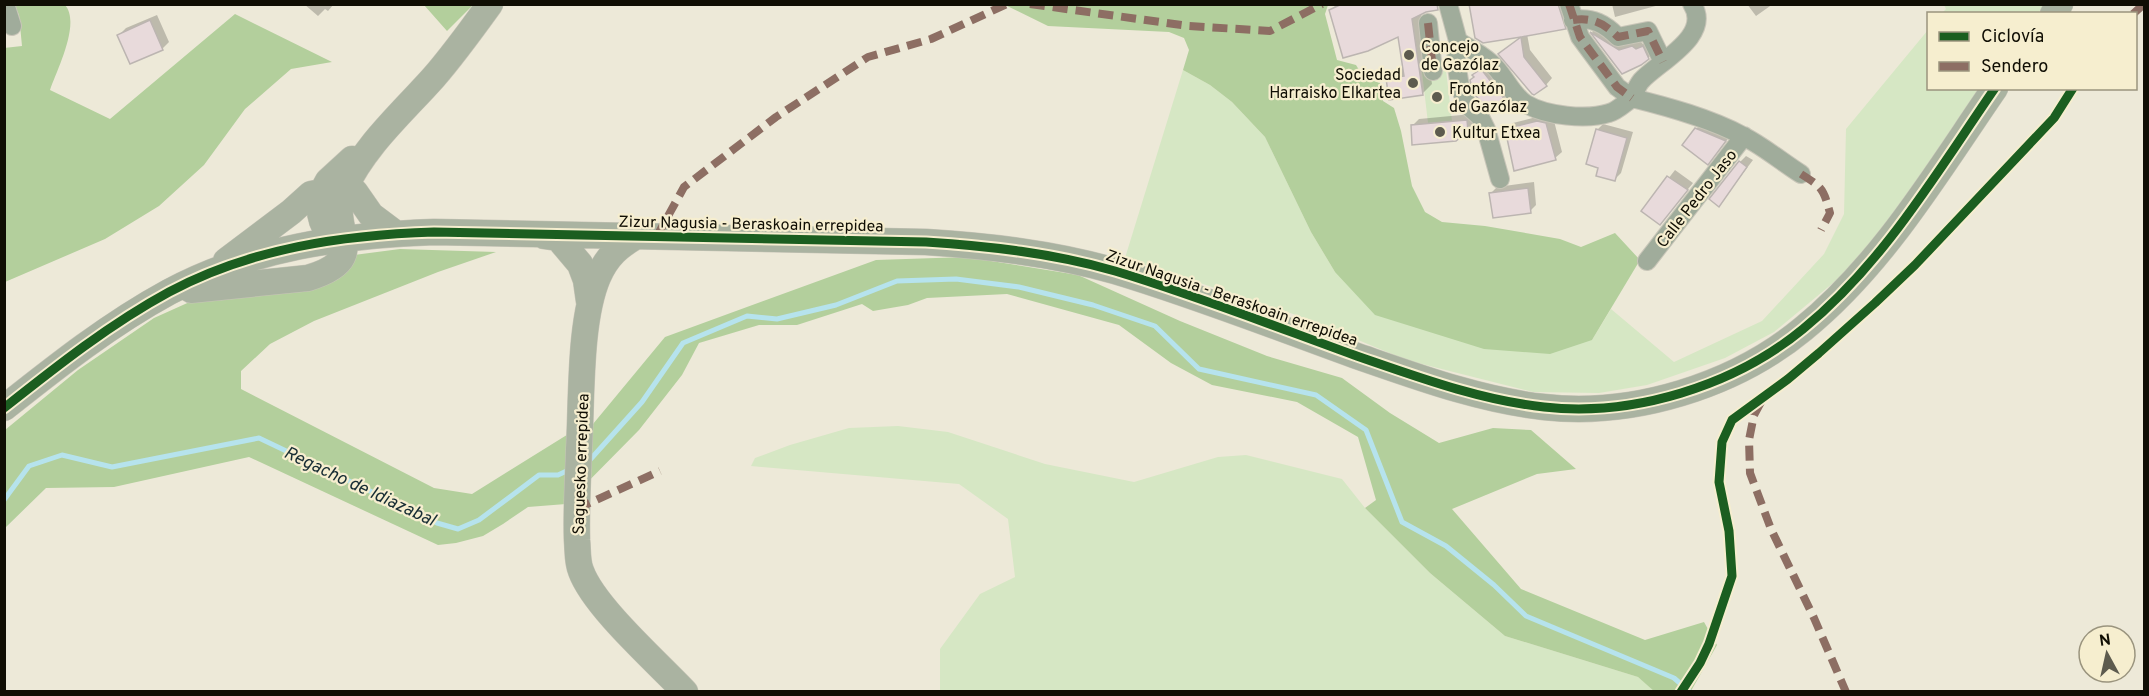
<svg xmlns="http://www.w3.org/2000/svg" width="2149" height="696" font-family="Overpass,sans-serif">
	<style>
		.green { fill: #d6e7c4 }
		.forest { fill: #b3cf9c }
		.shadow { fill: #0003 }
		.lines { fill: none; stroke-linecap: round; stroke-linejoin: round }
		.stream { stroke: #b6e3ed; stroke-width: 5 }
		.building { fill: #e8dadb; stroke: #bcb5b1; stroke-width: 1.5 }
		.street-casing { stroke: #c8c5b8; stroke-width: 20 }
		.secondary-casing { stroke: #c8c5b8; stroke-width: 27 }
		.street { stroke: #a0ac9b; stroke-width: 18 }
		.secondary { stroke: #aab3a1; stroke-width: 26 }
		.quiet { stroke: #8d6e63; stroke-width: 8; stroke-dasharray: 15 8; stroke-linecap: butt }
		.cycleway-casing { stroke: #f6eecf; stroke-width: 13 }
		.cycleway { stroke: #1b5e20; stroke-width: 9 }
		.poi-dot { fill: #5d5b4e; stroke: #f6eecf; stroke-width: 2 }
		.labels { text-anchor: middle; stroke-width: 4.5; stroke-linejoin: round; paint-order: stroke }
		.poi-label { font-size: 16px; fill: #100e04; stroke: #f6eecf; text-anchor: start }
		.street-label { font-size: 16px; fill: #100e04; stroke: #f6eecf }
		.water-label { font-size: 18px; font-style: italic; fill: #172d34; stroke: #f6eecf }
	</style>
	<rect width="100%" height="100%" fill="#ede9d8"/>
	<!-- green -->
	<path class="green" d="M1944,5H2044L2038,13H1942L1946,9Z
		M1928,30V88L1986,89L1925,177L1851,268L1774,332L1725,358L1647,385L1599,393L1533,392L1406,360L1308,319L1125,258L1183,70L1210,85L1232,102L1265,137L1311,232L1335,272L1592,340L1611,309L1674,362L1762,321L1824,254L1844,214L1846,129Z
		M1446,70L1452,121L1428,123L1422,72Z
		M898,426L948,432L1045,464L1134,482L1218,457L1246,455L1342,479L1365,508L1430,573L1505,636L1638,677L1655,691H940V649L980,594L1015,577L1008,519L959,484L751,466L755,458L790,445L849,428Z"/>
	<!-- forest -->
	<path class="forest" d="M14,5H65C81,23 57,70 50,90L110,119L235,14L332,62L291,69L245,109L204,165L159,206L105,239L5,282L4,48L22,46L19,15Z
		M424,5H473L447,31Z
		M1005,5H1328L1325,14L1337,60L1356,65L1364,78L1380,83L1383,101L1394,108L1401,131L1412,186L1425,212L1442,222L1485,226L1560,239L1581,247L1615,233L1640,260L1592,340L1550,354L1484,349L1375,315L1335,272L1311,232L1265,137L1232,102L1210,85L1183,70L1189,50L1184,38L1169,32L1048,26Z
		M400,249L496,252L438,272L314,321L270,344L241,371V389L434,488L472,494L570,433L593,424L665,337L876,260L966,257L1078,275L1180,321L1267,356L1342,378L1390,413L1439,443L1493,428L1531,430L1576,469L1537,474L1452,509L1521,589L1645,640L1704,622L1717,645L1691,691L1655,692L1638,677L1505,636L1430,573L1365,508L1376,500L1358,437L1297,402L1212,385L1171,363L1119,325L1007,294L927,298L908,305L873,311L862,304L797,325H759L699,343L682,375L639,430L566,504L528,507L503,524L483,536L456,543L438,545L249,457L114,487L46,488L5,528V430L78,370L154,318L194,300L354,255Z"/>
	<!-- shadow -->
	<path class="shadow" d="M304,4H334L328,11L325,9L318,16Z
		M1337,4H1432L1421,13L1432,84L1423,93L1388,79L1397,69L1404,68L1399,35L1331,10Z
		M1470,4H1566L1571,21L1565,28L1527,34L1530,50L1552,78L1546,85L1507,48L1524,35Z
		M1612,4H1663L1615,17Z
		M1747,4H1773L1756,16Z
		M157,15L169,42L162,49L131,62L119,35L126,28Z
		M1598,26L1639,40L1643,44L1649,40L1655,51L1648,58L1622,72L1592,32Z
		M1488,63L1512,93L1491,111L1474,75Z
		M1472,114L1474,124L1467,130L1412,126L1419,119Z
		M1544,115L1553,117L1562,152L1555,158L1506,130L1513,123Z
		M1703,122L1731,135L1714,156L1696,129Z
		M1603,124L1633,132L1621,173L1614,180L1600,167L1597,130Z
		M1746,156L1753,160L1719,205L1740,162Z
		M1675,170L1693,183L1660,223L1643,211Z
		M1534,182L1536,205L1530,211L1491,193L1497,187Z"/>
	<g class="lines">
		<!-- stream -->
		<path class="stream" d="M588,462L642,402L683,343L747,316L777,319L836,305L897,281L956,279L1019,287L1093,305L1155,326L1199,369L1316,395L1366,430L1402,522L1446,546L1494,585L1526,616L1674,678L1690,692
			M4,500L29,466L62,455L112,467L259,438L437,523L458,529L479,520L539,475H558L571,469"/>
	</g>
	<!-- building -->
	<path class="building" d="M1342,4H1437L1438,10L1426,12L1412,19L1423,95L1389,100L1386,78L1404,76L1398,37L1368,51L1343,58L1329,10Z
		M1469,4H1558L1566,29L1521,37L1524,57L1547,86L1534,95L1532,94L1498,54L1521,37L1483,43L1475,38Z
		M150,20L163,50L130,64L117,35Z
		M1590,32L1619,50L1632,46L1636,49L1643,46L1649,59L1641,65L1622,74Z
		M1481,69L1506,101L1491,113L1476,96L1471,84L1470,80L1474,77L1472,75Z
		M1467,120L1468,131L1456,141L1412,145L1411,125Z
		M1537,121L1546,123L1556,160L1514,171L1505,129Z
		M1695,128L1726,141L1708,165L1682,145Z
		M1596,129L1627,138L1615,181L1596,176L1598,168L1586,164Z
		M1739,161L1747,167L1719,207L1709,199Z
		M1667,176L1688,190L1660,225L1641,211Z
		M1528,188L1531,213L1493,218L1489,193Z"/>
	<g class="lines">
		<!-- street casing -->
		<g class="street-casing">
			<path id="street" d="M5,4L12,26
				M1448,4L1458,41L1456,61L1460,87L1467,105L1480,117L1486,129L1500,179
				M1569,4L1580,37L1617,87L1632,98C1635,92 1637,86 1641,81C1658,62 1713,36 1692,4
				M1573,20C1593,17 1605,24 1618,37L1648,31L1663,62
				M1428,23L1433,71
				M1458,41C1471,50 1486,56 1496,68C1506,79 1513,96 1526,104C1546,116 1587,120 1609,113C1617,111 1625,103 1632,98C1669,107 1709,118 1743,136C1763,146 1782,162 1801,174
				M1647,261L1744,136"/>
		</g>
		<!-- secondary casing -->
		<g class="secondary-casing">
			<path id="secondary" d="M2053,14L2060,4
				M638,235C619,246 607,256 598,277C579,321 582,399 579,449C578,479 576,509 577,540C578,550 577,562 581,571C594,607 658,663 685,692
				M544,236L558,238L580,264L586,280L589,301
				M343,238C320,233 317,213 322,192L336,189L355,192L371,215L395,233
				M226,261L291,212L311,194L322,192L328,181L352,159
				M191,290L308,278C375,258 326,229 344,190C364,146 402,113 434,77C454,54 472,29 490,4
				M4,408C57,366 110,324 169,292C251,248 343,235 434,232L926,242C989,246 1053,253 1115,271C1195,295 1274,326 1354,355C1415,376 1479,400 1544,407C1633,417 1734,386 1803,329C1883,264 1937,172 1995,88"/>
		</g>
		<!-- street -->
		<use href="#street" class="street"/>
		<!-- secondary -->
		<use href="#secondary" class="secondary"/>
		<!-- quiet -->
		<path class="quiet" d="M1030,4L1189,26L1270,31L1322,4
			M1569,4L1580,37L1617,87L1632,98
			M2133,14L2144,4
			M1573,20C1593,17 1605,24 1618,37L1648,31L1663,62
			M1428,23L1433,71
			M1801,174C1823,188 1823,188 1830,213L1821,230
			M657,236L684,187L776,117L868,57L931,39L1007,4
			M1761,402L1754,415L1749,440L1750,473L1771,529L1814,618L1846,692
			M576,509L660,471"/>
		<!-- cycleway casing -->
		<g class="cycleway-casing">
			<path id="cycleway" d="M4,408C57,366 110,324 169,292C251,248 343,235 434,232L926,242C989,246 1053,253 1115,271C1195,295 1274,326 1354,355C1415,376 1479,400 1544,407C1633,417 1734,386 1803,329C1883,264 1937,172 1995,88
				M1681,692L1700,663L1709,644L1732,576L1729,531L1719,482L1722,442L1732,420L1788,379L1819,353L1875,303L1915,265L2054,118L2073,88"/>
		</g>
		<!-- cycleway -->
		<use href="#cycleway" class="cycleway"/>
	</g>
	<!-- markers -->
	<g class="poi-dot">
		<circle cx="1409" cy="55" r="6"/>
		<circle cx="1413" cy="83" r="6"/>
		<circle cx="1437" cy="97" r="6"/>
		<circle cx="1440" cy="132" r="6"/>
	</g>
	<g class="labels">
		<!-- poi labels -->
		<g class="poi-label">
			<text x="1421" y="52">Concejo<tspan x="1421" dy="18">de Gazólaz</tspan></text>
			<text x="1401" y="80" text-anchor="end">Sociedad<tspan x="1401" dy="18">Harraisko Elkartea</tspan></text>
			<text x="1449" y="94">Frontón<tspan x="1449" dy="18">de Gazólaz</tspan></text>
			<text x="1452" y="138">Kultur Etxea</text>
		</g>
		<!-- street labels -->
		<g class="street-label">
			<text transform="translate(1696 198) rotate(-52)" y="6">Calle Pedro Jaso</text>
			<text transform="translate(751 223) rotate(1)" y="6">Zizur Nagusia - Beraskoain errepidea</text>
			<text transform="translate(1232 297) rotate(19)" y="6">Zizur Nagusia - Beraskoain errepidea</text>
			<text transform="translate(580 464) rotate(-88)" y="6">Saguesko errepidea</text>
		</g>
		<!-- water labels -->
		<g class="water-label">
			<text transform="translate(360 486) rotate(25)" y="6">Regacho de Idiazabal</text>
		</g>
	</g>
	<!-- border -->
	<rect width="2149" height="696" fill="none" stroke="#100e04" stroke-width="12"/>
	<!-- legend -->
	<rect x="1927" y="12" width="210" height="78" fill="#f6eecf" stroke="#9a947e" stroke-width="1.5"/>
	<rect x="1939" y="32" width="30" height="9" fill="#1b5e20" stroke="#9a947e" stroke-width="1.5"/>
	<text x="1981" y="42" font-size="18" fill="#100e04">Ciclovía</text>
	<rect x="1939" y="62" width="30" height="9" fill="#8d6e63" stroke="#9a947e" stroke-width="1.5"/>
	<text x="1981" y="72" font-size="18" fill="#100e04">Sendero</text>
	<!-- north arrow -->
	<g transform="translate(2107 654) rotate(352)"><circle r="28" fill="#f6eecf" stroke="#9a947e" stroke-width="1.5"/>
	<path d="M0-4.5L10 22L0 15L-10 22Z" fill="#5d5b4e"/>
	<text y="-9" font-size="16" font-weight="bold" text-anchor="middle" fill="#100e04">N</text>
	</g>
</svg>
